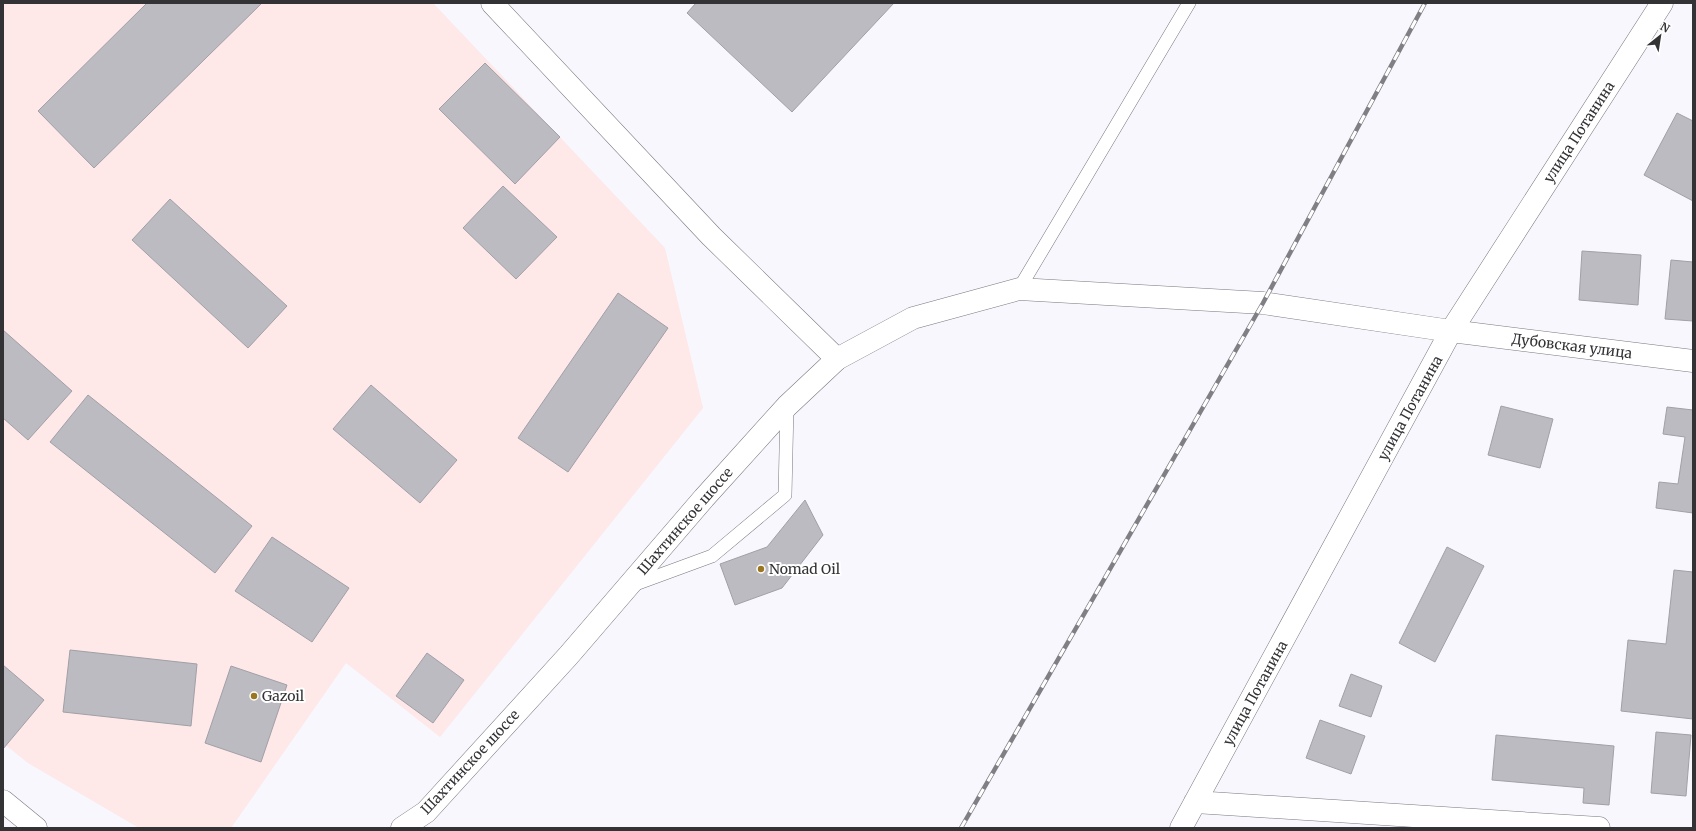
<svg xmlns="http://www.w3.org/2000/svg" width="1696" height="831" font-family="Merriweather,serif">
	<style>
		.industrial { fill: #fee8e8 }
		.building { fill: #bcbbc2; stroke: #a0a0a6 }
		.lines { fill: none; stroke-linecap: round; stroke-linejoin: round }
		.lane-casing { stroke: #79797e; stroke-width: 14 }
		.street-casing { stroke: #79797e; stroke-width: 23 }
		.secondary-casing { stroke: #79797e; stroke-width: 23 }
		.lane { stroke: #fff; stroke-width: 13 }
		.street { stroke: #fff; stroke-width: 22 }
		.secondary { stroke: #fff; stroke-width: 22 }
		.rail-casing { stroke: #7f7f84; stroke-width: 4.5 }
		.rail { stroke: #fff; stroke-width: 3; stroke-dasharray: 9; stroke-linecap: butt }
		.poi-dot { fill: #9a7621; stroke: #fff; stroke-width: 1.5 }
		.labels { text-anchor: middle; stroke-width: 4; stroke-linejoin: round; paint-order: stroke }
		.street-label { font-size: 14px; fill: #333336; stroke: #fff }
		.poi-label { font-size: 14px; fill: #333336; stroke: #fff; text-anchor: start }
	</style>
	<rect width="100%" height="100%" fill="#f7f7fd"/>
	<!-- industrial -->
	<path class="industrial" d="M3,3H433L665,248L703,408L440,737L346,663L231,828H139L28,763L3,743Z"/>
	<!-- building -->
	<path class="building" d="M147,3H262L94,168L38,111Z
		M696,3H894L792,112L687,13Z
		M485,63L560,137L515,184L439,109Z
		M1677,113L1693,121V201L1644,175Z
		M503,186L557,237L516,279L463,228Z
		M170,199L287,306L248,348L132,240Z
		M1582,251L1641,255L1638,305L1579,300Z
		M1671,260L1693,262V321L1665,319Z
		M618,293L668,328L568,472L518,438Z
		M3,330L72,391L28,440L3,418Z
		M371,385L457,460L420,503L333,429Z
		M88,395L252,526L215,573L50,442Z
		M1501,406L1553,419L1540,468L1488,455Z
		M1667,407L1693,410V513L1656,508L1659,482L1678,484L1685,437L1663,434Z
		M805,500L823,535L782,588L735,605L720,564L767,547Z
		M272,537L349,588L312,642L235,591Z
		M1447,547L1484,566L1435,662L1399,643Z
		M1674,570L1693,572V719L1621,711L1628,640L1666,644Z
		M70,650L197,664L191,726L63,712Z
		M427,653L464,680L433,723L396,696Z
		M3,665L44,700L3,749Z
		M231,666L287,685L261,762L205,743Z
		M1351,674L1382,686L1371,717L1339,706Z
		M1320,720L1365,736L1351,774L1306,758Z
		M1656,732L1691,735L1686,796L1651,793Z
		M1496,735L1614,746L1609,805L1583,803L1584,788L1492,780Z"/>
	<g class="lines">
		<!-- lane casing -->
		<g class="lane-casing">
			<path id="lane" d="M1019,289L1189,3
				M633,585L712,556L785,495L787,406"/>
		</g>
		<!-- street casing -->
		<g class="street-casing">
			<path id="street" d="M492,3L711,236L837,359
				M3,801L36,828
				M1195,802L1599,828
				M1181,828L1451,331L1662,3"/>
		</g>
		<!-- secondary casing -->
		<g class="secondary-casing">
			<path id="secondary" d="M402,828L426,812L569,655L704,498L787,406L837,359L913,318L1019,289L1263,303L1451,331L1693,361"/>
		</g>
		<!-- lane -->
		<use href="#lane" class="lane"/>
		<!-- street -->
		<use href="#street" class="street"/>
		<!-- secondary -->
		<use href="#secondary" class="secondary"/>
		<!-- rail casing -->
		<g class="rail-casing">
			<path id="rail" d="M961,828L1263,303L1425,3"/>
		</g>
		<!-- rail -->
		<use href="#rail" class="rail"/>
	</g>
	<!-- markers -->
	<g class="poi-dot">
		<circle cx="761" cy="569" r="4"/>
		<circle cx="254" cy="696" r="4"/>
	</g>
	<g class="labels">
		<!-- street labels -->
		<g class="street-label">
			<text transform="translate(1579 132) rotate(-57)" y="5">улица Потанина</text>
			<text transform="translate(1572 346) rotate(7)" y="5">Дубовская улица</text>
			<text transform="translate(1410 408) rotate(-61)" y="5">улица Потанина</text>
			<text transform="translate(685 521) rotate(-49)" y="5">Шахтинское шоссе</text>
			<text transform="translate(1255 693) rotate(-61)" y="5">улица Потанина</text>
			<text transform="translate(470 762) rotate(-47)" y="5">Шахтинское шоссе</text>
		</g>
		<!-- poi labels -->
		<g class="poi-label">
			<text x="769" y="574">Nomad Oil</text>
			<text x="262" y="701">Gazoil</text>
		</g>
	</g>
	<!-- border -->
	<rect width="1696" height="831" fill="none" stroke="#333336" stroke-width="8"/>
	<!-- north arrow -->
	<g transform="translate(1660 36) rotate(30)" stroke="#ffffff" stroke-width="3" paint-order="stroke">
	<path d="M0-3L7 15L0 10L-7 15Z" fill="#333336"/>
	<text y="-6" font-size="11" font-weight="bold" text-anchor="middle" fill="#333336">N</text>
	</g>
</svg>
